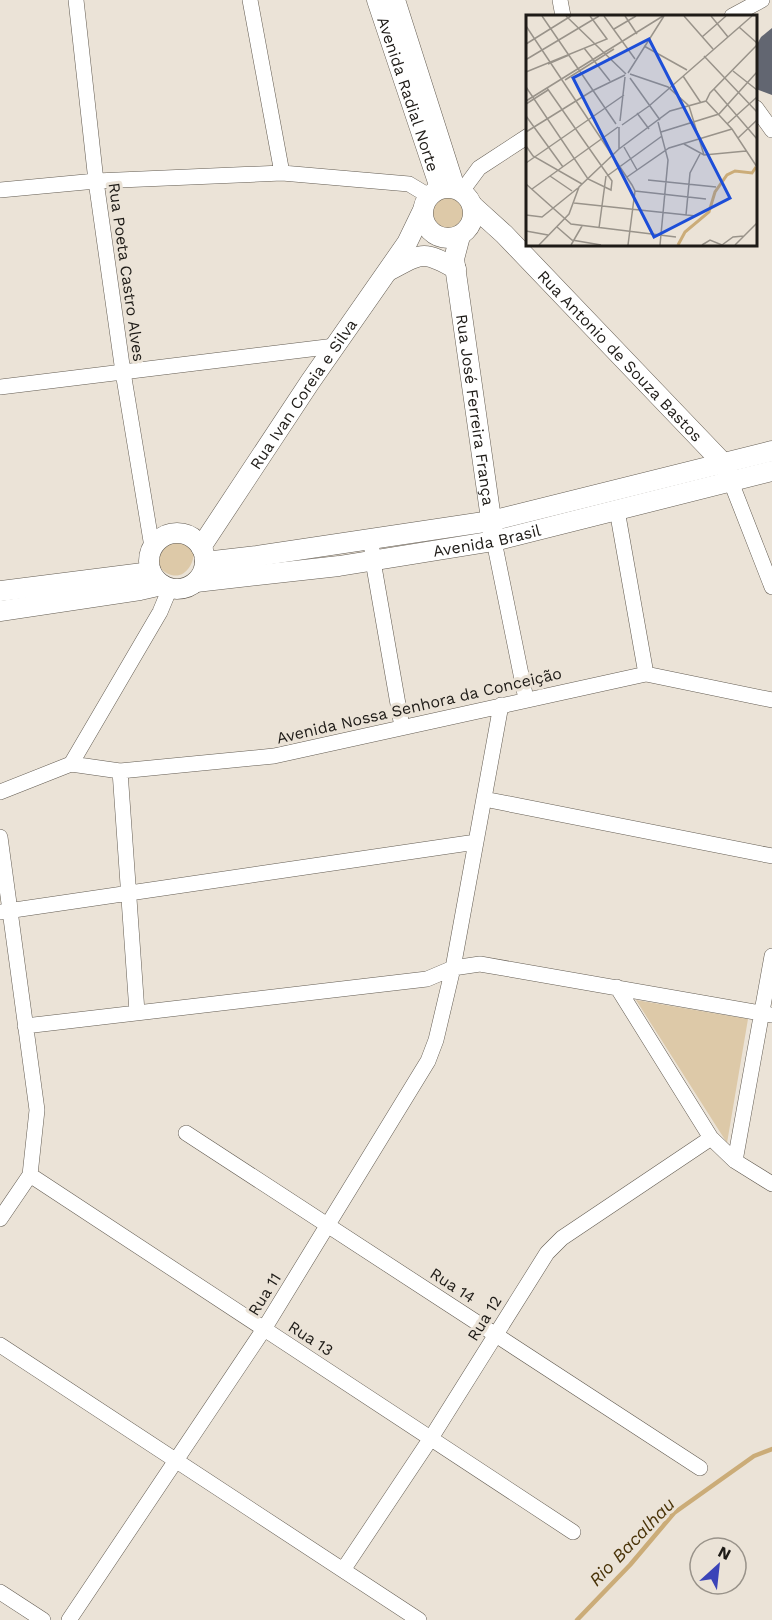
<svg xmlns="http://www.w3.org/2000/svg" width="772" height="1620" font-family="'Work Sans',sans-serif">
	<style>
		.green { fill: #ddc9a8 }
		.lines { fill: none; stroke-linecap: round; stroke-linejoin: round }
		.stream { stroke: #cbac78; stroke-width: 4.5 }
		.building { fill: #626671 }
		.minor-casing { stroke: #635c52; stroke-width: 16 }
		.tertiary-casing { stroke: #635c52; stroke-width: 21 }
		.minor { stroke: #fff; stroke-width: 15 }
		.tertiary { stroke: #fff; stroke-width: 20 }
		.labels { text-anchor: middle; stroke-width: 6; stroke-linejoin: round; paint-order: stroke }
		.street-label { font-size: 16px; fill: #1e1b17; stroke: #ebe3d7 }
		.water-label { font-size: 18px; font-style: italic; fill: #4a3409; stroke: #ebe3d7 }
		.inset-river { fill: none; stroke: #cbac78; stroke-width: 3 }
		.inset-road { fill: none; stroke: #99938a; stroke-width: 1.5 }
		.view { fill: #1d4ed8; fill-opacity: 0.15; stroke: #1d4ed8; stroke-width: 3 }
		.inset-edge { fill: none; stroke: #1e1b17; stroke-width: 3 }
	</style>
	<rect width="100%" height="100%" fill="#ebe3d7"/>
	<!-- green -->
	<path class="green" d="M432 213a16 16 0 1 1 32 0a16 16 0 1 1-32 0Z
		M188,539C204,550 185,596 157,565V548L163,542Z
		M636,1000L748,1019L727,1143Z"/>
	<g class="lines">
		<!-- stream -->
		<path class="stream" d="M577,1620L630,1565L674,1513L754,1456L772,1449"/>
	</g>
	<!-- building -->
	<path class="building" d="M772,28V95L756,89V46L761,37Z"/>
	<g class="lines">
		<!-- minor casing -->
		<g class="minor-casing">
			<path id="minor" d="M76,0L96,181L123,372L152,547
				M250,0L282,173
				M560,0L563,16
				M732,16L762,0
				M756,108L772,130
				M0,190L96,181L282,173L409,184L429,196
				M462,191L479,168L528,136
				M0,387L335,346
				M731,482L772,587
				M617,510L646,674
				M371,538L373,561L402,727
				M494,541L526,699
				M71,764L120,771L274,756L646,674L772,700
				M120,771L137,1012
				M0,792L71,764L160,612L170,588
				M484,799L772,856
				M0,837L37,1110L30,1175L0,1219
				M0,912L476,842
				M617,987L711,1138L735,1161L772,1184
				M25,1026L427,979L453,968L480,964L772,1015
				M186,1133L700,1468
				M735,1161L772,956
				M30,1175L573,1532
				M0,1345L419,1620
				M343,1570L431,1438L547,1253L562,1238L711,1138
				M0,1592L43,1620
				M69,1620L264,1329L428,1061L436,1040L453,968L501,705"/>
		</g>
		<!-- tertiary casing -->
		<g class="tertiary-casing">
			<g id="tertiary">
				<path id="s1" d="M377,0L440,188"/>
				<path d="M395,0L455,188"/>
				<circle cx="448" cy="213" r="25"/>
				<path id="s2" d="M473,206L504,234L724,464L728,474"/>
				<path id="s3" d="M460,236L454,259L493,533"/>
				<path d="M390,270C422,253 423,250 456,269"/>
				<circle cx="177" cy="561" r="28"/>
				<path id="s4" d="M201,547L310,382L407,243L422,212"/>
				<path d="M205,562L257,556L491,521L772,451"/>
				<path id="s5" d="M196,582L339,566L494,541L772,471"/>
				<path d="M0,591L151,572"/>
				<path d="M0,611L140,590L162,585"/>
			</g>
		</g>
		<!-- minor -->
		<use href="#minor" class="minor"/>
		<!-- tertiary -->
		<use href="#tertiary" class="tertiary"/>
	</g>
	<g class="labels">
		<!-- street labels -->
		<g class="street-label">
			<text dy="6" stroke="none"><textPath href="#s1" startOffset="99">Avenida Radial Norte</textPath></text>
			<text transform="translate(127 272) rotate(82)" y="6">Rua Poeta Castro Alves</text>
			<text dy="6" stroke="none"><textPath href="#s2" startOffset="210">Rua Antonio de Souza Bastos</textPath></text>
			<text dy="6" stroke="none"><textPath href="#s4" startOffset="184">Rua Ivan Coreia e Silva</textPath></text>
			<text dy="6" stroke="none"><textPath href="#s3" startOffset="176">Rua José Ferreira França</textPath></text>
			<text dy="6" stroke="none"><textPath href="#s5" startOffset="294">Avenida Brasil</textPath></text>
			<text transform="translate(419 705) rotate(-13)" y="6">Avenida Nossa Senhora da Conceição</text>
			<text transform="translate(453 1285) rotate(33)" y="6">Rua 14</text>
			<text transform="translate(264 1294) rotate(-58)" y="6">Rua 11</text>
			<text transform="translate(484 1318) rotate(-58)" y="6">Rua 12</text>
			<text transform="translate(311 1338) rotate(33)" y="6">Rua 13</text>
		</g>
		<!-- water labels -->
		<g class="water-label">
			<text transform="translate(632 1542) rotate(-46)" y="6">Rio Bacalhau</text>
		</g>
	</g>
	<!-- overview -->
	<g transform="translate(526 15)">
		<rect width="231" height="231" fill="#ebe3d7"/>
		<path class="inset-river" d="M152,230L159,217L183,197L189,177L201,160L209,156L226,158L230,152"/>
		<path class="inset-road" d="M16,1L90,109M40,1L100,59M78,1L109,44M99,1L111,19M158,1L187,34M185,1L202,22M0,11L106,170L109,176L102,230M213,12L231,28M88,14L110,1M176,22L200,1M0,29L45,1M118,31L161,55M58,33L84,66M178,41L231,97M1,44L73,1M22,49L43,40M207,56L231,75M0,57L81,24L64,1M102,58L138,1M104,59L142,72L163,91L178,140M157,61L175,88M104,63L134,105M39,65L88,34M0,72L62,164L85,175L86,166L21,73M188,74L231,124M0,86L137,1M180,86L206,114L231,152M0,89L22,75M111,98L123,114M0,101L37,152M94,106L99,62M132,107L142,145L134,230M201,109L231,82M96,110L123,91L226,1M0,117L66,76L99,60M135,117L193,99L231,57M212,123L231,105M158,129L178,140L220,136M0,131L7,141L56,169M98,132L111,155M93,134L144,96L180,86L184,78L231,30M0,148L98,80M24,161L46,176M81,161L136,121M101,162L143,133L206,114M122,165L190,172M0,169L45,209L150,222M6,174L92,112M109,176L180,184M48,188L170,201M0,200L16,202L52,173M160,200L164,158L174,139M31,212L46,225L75,230M73,213L80,161M0,216L22,220M13,230L43,199L53,172L93,134V112M45,230L56,211M176,230L184,225L196,230M196,230L207,222L218,221M209,230L231,208"/>
		<path class="view" d="M123,24L204,183L128,222L47,63Z"/>
		<rect width="231" height="231" class="inset-edge"/>
	</g>
	<!-- north arrow -->
	<g transform="translate(718 1566) rotate(27)"><circle r="28" fill="#ebe3d7" stroke="#99938a" stroke-width="1.5"/>
	<path d="M0-4.5L10 22L0 15L-10 22Z" fill="#3b44b8"/>
	<text y="-9" font-size="16" font-weight="bold" text-anchor="middle" fill="#1e1b17">N</text>
	</g>
</svg>
